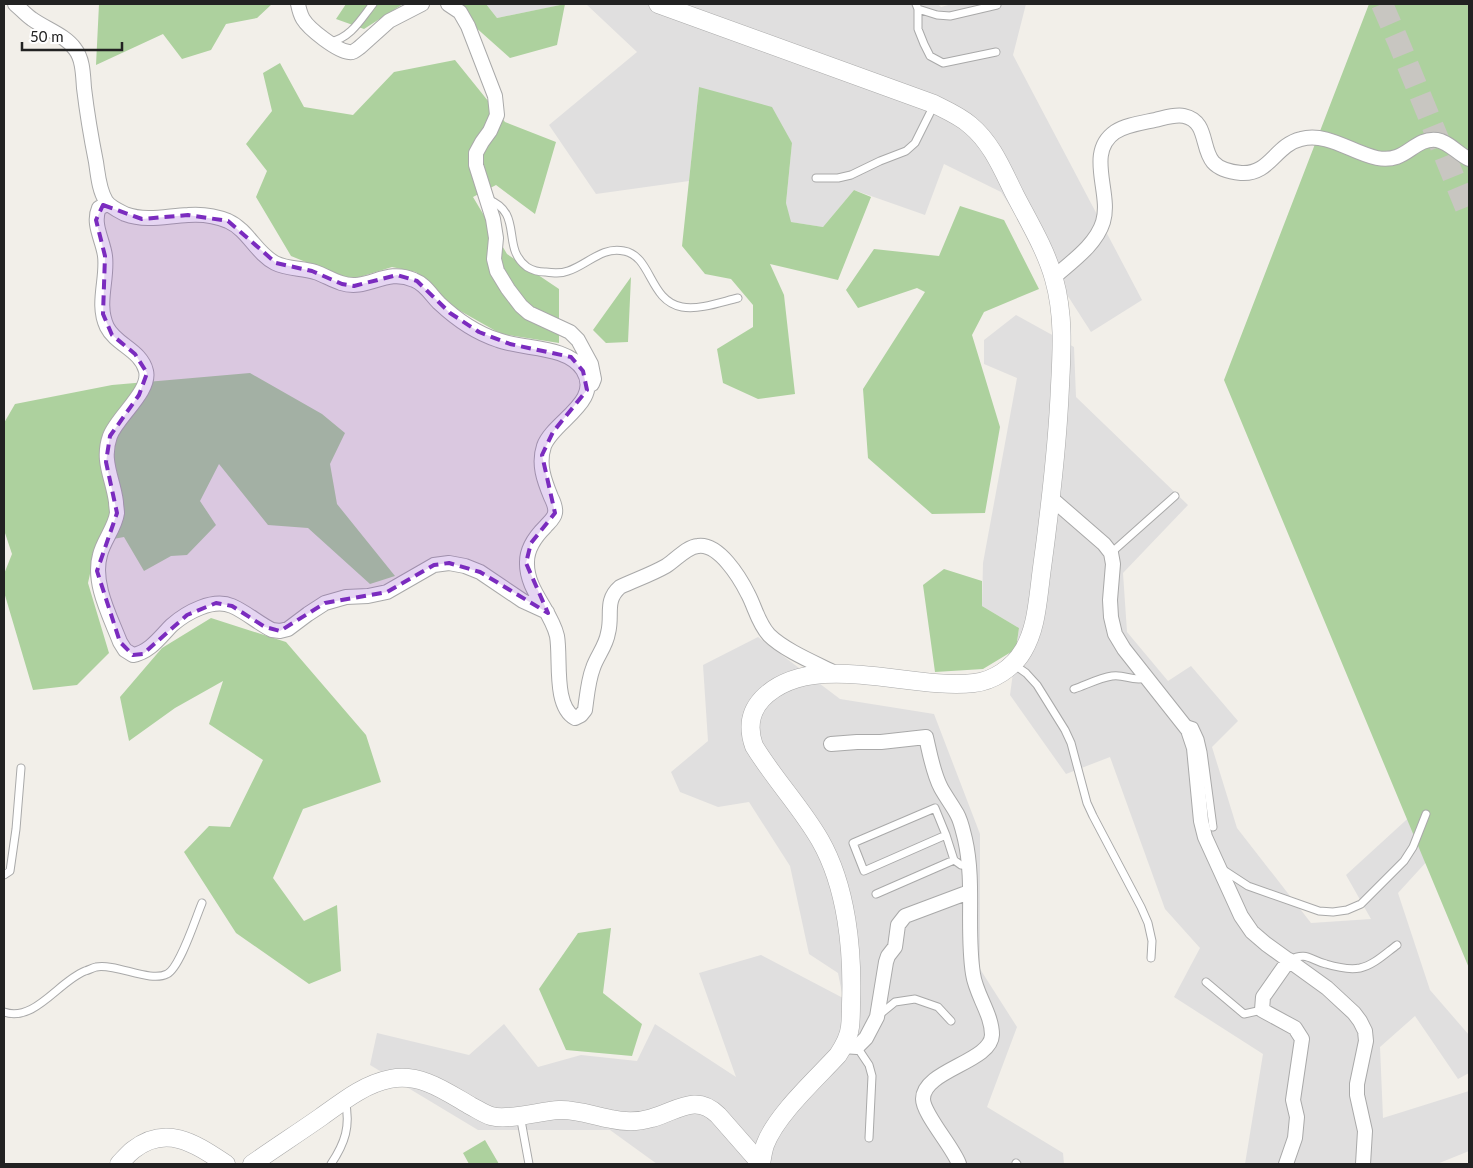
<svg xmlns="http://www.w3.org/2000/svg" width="1473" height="1168" font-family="Lato,sans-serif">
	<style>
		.residential { fill: #e0dfdf }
		.forest { fill: #add19e }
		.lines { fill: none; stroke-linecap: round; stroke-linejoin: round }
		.trunk-tunnel { stroke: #c8c6c1; stroke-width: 22; stroke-dasharray: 22 11; stroke-linecap: butt }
		.service-casing { stroke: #a9a9a9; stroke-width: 9 }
		.minor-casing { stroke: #a9a9a9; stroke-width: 16 }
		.tertiary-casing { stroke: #a9a9a9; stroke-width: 19 }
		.service { stroke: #fff; stroke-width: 7 }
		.minor { stroke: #fff; stroke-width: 14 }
		.tertiary { stroke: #fff; stroke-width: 18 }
		.marked { fill: #7b2cbf; fill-opacity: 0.2; stroke: #7b2cbf; stroke-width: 4; stroke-dasharray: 10 6; stroke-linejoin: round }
	</style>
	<rect width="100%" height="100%" fill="#f2efe9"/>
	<!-- residential -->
	<path class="residential" d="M486,4H566L497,18Z
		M586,4H938L941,7L952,4H1026L1013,55L1142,300L1091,332L1001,192L944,164L925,215L854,190L823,227L790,222L786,203L792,143L699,87L689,181L596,194L549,125L637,52Z
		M1016,315L1074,347L1076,397L1188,505L1123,573L1127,632L1168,681L1191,666L1238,721L1212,747L1237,828L1311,923L1371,919L1346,875L1428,800L1449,837L1398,893L1430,990L1469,1035V1073L1458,1079L1415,1016L1380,1047L1383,1118L1469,1091V1151L1437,1164H1245L1263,1054L1174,997L1200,948L1165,909L1110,757L1066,774L1010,695L1019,628L982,606L983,563L1017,378L984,364V340Z
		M758,637L840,699L934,714L980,834V969L1017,1027L987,1107L1063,1153L1064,1164H657L610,1130H478L370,1065L377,1033L469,1055L504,1024L538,1067L581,1055L637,1061L655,1024L736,1077L699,973L761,955L843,998L838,973L809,954L790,866L749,802L718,807L680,792L671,772L708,741L703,665Z"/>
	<!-- forest -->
	<path class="forest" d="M99,4H272L257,18L226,24L211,50L182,59L163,34L96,65Z
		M346,4H403L364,29L336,19Z
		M459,4H486L497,18L565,4L557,45L510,58L473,25Z
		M1369,4H1469V968L1224,380Z
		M455,60L505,122L556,142L535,214L496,185L473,197L507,254L559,289V343L501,334L455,308L416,272L392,267L350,280L291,256L256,197L267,171L246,144L272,111L263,73L280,63L304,107L353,115L394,72Z
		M699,87L772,107L792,143L786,203L791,222L823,227L854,190L871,197L838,280L770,264L784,295L795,394L758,399L723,383L717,349L753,327V305L731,279L705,274L682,246Z
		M960,206L1004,220L1039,289L984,312L972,335L1000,427L985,513L932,514L868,458L863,389L925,292L917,288L858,308L846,290L874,249L939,256Z
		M631,277L628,342L606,343L593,330Z
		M250,373L322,414L345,433L330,464L337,504L395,576L370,584L308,528L268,525L219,464L200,501L216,525L187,555L171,556L144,571L124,537L97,542L88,583L109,653L77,685L33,690L4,592V574L12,554L4,530V423L15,404L112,385Z
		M944,569L982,581V606L1019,628L1016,649L983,669L935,672L923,585Z
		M211,618L286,642L366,735L381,782L303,809L273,878L304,921L337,905L341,971L309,984L236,933L184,852L209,826L230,827L263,760L209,724L223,681L175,708L129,741L120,697L162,648Z
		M611,928L603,993L642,1024L632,1056L566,1050L539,989L578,933Z
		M485,1140L499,1164H469L463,1153Z"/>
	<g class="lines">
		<!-- trunk-tunnel -->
		<path class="trunk-tunnel" d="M1382,4L1398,41L1469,215"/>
		<!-- service casing -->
		<g class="service-casing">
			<path id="service" d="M916,4L918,9V29L924,44L930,56L943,63L996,52
				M918,9L937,15L950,16L997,5
				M330,42C351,38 361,19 373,4
				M816,178H838L851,175L880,161L906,151L915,143L934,105
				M487,199C525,213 500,247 527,267C532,270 540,272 545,272C553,273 560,274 568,271C587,265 602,246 624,251C652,256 649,301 682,307C700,310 721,302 738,298
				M1111,553L1175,496
				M1013,664L1026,673L1037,685L1065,730L1071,743L1087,803L1093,816L1141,907L1148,923L1152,941L1151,958
				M1074,689C1086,685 1099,678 1112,676C1126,674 1131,682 1147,678
				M1185,723L1194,726L1200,739L1203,752L1213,827
				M946,835L864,871L853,843L935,808L946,835L954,860L961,865L969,866
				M1222,869L1248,886L1319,911L1333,912L1347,910L1361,904L1404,861L1413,847L1426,814
				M4,875L10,871L16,829L21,768
				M876,894L954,860
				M1289,960C1307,951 1310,960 1326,964C1336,967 1349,970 1360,968C1374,965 1386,953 1397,945
				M1206,982L1244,1014L1262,1010
				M4,1012C34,1023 59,981 85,971C89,970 92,968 96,967C116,963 150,983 167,974C180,968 196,917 202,903
				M879,1015L895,1002L915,999L938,1007L951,1021
				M857,1047L869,1065L872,1076L869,1138
				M520,1115L529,1164
				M1016,1163L1017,1164
				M331,1164C345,1143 351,1126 345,1100"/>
		</g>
		<!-- minor casing -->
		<g class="minor-casing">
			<path id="minor" d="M15,4C21,9 26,15 32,19C46,29 65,35 75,49C83,59 83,75 84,88C87,113 91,137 96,162C98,175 99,190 106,201C110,207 119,211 125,214C147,222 166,216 188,215C201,214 216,216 228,221C248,230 256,253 275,263C287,269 302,268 315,272C324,275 332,280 341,283C368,292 385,267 414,280C425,284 431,295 439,303C456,319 476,333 498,340C524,350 567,345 583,370C603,402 553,421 544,446C538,464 544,480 551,497C553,501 556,508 555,513C554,519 548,523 545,527C535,537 527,548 527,562C526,590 551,610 557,636C561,658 553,706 575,718L581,715L585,710C587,696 588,681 593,668C597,656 606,646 608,633C613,615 604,601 620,587C635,580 652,574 666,566C676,560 686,547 698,546C719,543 740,578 748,594C755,607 758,623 769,635C784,650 815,663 835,673
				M298,4C299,9 300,14 303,19C309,29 337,51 349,52C353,53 356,50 360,47L389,21L422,4
				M448,4L460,12L468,26L495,96L497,115L490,131L482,142L476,153V165L493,219L496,238L494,259L497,271L508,289L521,306L529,313L570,332L578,340L591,364L594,379L592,384
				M107,204L99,208C92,224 103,240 105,256C108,279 96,304 107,327C116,345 141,350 146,371C151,391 117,417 110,436C101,461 113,478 116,502C116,506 117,510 117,513C115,528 103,541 100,555C92,583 110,616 120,642L125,650L133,655C150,652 160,637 172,625C187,612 213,598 232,606C246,612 258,623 272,630L280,631L288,629L308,614L325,603L346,597L368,596L387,592L434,565L449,563L465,566L480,572L523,601L547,612
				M1053,278C1071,262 1096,245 1103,222C1112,193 1085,153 1115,132C1126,125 1141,123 1155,120C1164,118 1175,114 1184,116C1208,121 1201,148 1213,162C1220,170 1231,172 1241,173C1270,175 1275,145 1301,139C1328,132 1352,153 1377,158C1407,164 1413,137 1437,140C1449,142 1458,154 1469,159
				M1051,498L1104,544L1111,553L1113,564L1110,600L1111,617L1115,634L1124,649L1188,730L1194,748L1201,821L1205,837L1241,916L1252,932L1266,944L1327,988L1354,1013L1360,1021L1365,1031L1366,1041L1357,1084V1095L1365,1131L1363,1164
				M831,744L857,742H881L926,737C930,754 933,773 941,788C946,797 952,805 957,814C961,821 963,831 965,839C975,883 966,930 973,974C976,995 992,1014 992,1035C991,1062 923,1070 923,1099C923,1114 953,1147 959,1164
				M843,1046L857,1047L866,1038L877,1017L886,962L888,956L895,947L898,925L905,916L969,892
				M1286,1164L1295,1138L1297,1117L1293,1100L1302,1039L1295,1028L1262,1010L1263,997L1289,960"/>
		</g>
		<!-- tertiary casing -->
		<g class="tertiary-casing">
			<path id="tertiary" d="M658,4L934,104C946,110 960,116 970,125C992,143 1003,171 1015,195C1029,222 1046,250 1054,279C1064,314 1062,350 1060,386C1058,434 1053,481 1047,529C1045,547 1042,566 1040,584C1037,608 1035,631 1023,651C1013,668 993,681 974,683C911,691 811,648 762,699C749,713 748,729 754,746C774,779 801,807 820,840C847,887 853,951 851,1004C851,1011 851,1019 850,1027C849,1037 844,1046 838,1055C816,1079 776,1115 765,1145C763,1151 762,1158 761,1164
				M119,1164C123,1160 128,1154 133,1150C167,1123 197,1145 226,1164
				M252,1164C275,1148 298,1133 321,1117C342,1102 364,1084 390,1079C421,1073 445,1091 471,1106C477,1109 484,1114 491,1116C508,1121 540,1111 559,1110C576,1109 594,1116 611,1119C624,1122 639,1122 652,1118C677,1111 696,1093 718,1115L761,1164"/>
		</g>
		<!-- service -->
		<use href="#service" class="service"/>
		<!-- minor -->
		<use href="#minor" class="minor"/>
		<!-- tertiary -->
		<use href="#tertiary" class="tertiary"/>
	</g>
	<!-- marked area -->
	<path class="marked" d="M103,205L142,219L188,215L228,221L276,263L312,271L342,284L354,286L397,275L417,281L450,313L479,332L510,344L571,357L583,371L587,390L553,432L542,455L555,513L531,543L526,563L548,613L480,572L449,563L434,565L387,592L325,603L280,631L265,627L232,606L216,603L187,615L143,654L133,655L120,642L97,571L117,513L106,462L110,436L139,395L147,373L135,354L112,335L103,314L105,256L96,220Z"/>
	<!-- border -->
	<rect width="1473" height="1168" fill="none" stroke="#222222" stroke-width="10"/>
	<!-- scale -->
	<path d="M22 42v8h100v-8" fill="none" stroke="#222222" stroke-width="2.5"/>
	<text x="30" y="42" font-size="15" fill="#222222" stroke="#ffffff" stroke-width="4" paint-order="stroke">50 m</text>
</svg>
